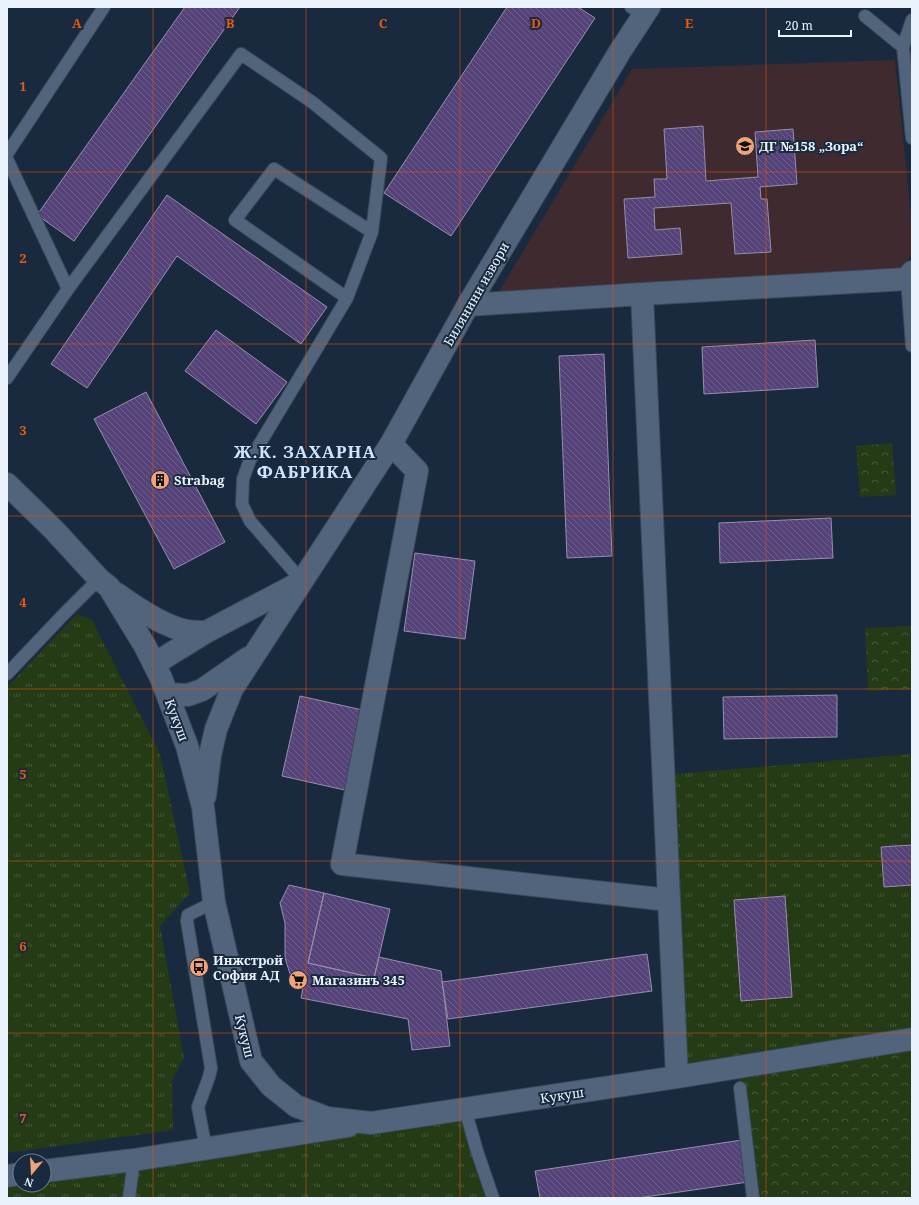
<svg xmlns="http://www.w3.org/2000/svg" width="919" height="1205" font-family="'Noto Serif',serif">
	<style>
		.education { fill: #3e2a2f }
		.grass { fill: url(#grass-tufts) }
		.park { fill: url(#park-crowns) }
		.building { fill: url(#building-back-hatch); stroke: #968eab }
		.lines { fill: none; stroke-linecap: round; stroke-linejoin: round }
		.lane-casing { stroke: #3b4859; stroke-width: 14 }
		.street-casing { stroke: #3b4859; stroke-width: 24 }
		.lane { stroke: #51647b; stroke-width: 12 }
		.street { stroke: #51647b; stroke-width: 22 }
		.grid { fill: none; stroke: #e8590c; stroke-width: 1; stroke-opacity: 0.55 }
		.labels { text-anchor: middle; stroke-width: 4; stroke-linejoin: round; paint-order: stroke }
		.poi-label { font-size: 13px; font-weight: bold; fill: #e9f2fd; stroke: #192a3f; text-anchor: start }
		.street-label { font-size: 13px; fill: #e9f2fd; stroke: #192a3f }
		.district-label { font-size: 17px; font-weight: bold; letter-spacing: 1px; fill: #cde3fe; stroke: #192a3f }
		.grid-label { font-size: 13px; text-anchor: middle; font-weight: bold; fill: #e8590c; stroke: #192a3f; stroke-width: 4; stroke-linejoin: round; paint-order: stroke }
	</style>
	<defs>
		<pattern id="grass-tufts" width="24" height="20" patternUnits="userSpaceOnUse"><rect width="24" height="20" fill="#253b15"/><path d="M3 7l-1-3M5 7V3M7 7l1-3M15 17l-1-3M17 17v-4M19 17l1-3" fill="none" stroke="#455838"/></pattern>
		<pattern id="park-crowns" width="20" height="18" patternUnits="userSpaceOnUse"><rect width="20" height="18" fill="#253b15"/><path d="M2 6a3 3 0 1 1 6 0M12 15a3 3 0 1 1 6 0" fill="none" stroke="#455838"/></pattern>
		<pattern id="building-back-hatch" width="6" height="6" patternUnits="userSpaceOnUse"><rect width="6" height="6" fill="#544278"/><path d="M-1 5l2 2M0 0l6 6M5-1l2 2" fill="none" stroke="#6d5e8c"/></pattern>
	</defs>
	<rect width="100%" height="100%" fill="#192a3f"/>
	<!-- education -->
	<path class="education" d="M895,60L912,225V253L899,274L497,295L632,69Z"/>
	<!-- grass -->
	<path class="grass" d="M77,614L92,620L160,754L190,893L160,926L184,1058L172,1080L173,1130L7,1153V687Z
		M912,754V1039L677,1077L663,775Z
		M455,1111L497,1198H7V1176L20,1185H44V1171Z"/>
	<!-- park -->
	<path class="park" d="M892,443L896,495L860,497L856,446Z
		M911,626L912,689L868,691L865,628Z
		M912,1039V1198H753L738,1067Z"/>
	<!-- building -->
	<path class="building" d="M185,7H240L74,241L37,215Z
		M507,7H578L595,18L451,236L384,193Z
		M703,126L706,181L758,177L755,132L793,129L797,184L760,187L761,199H767L771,252L735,254L731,203L654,208L655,230L680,228L682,254L628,258L624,199L655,197L654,179H667L664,129Z
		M167,195L327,307L301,344L177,256L87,388L51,364Z
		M216,330L287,382L256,424L185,371Z
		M815,340L818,387L704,394L702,347Z
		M604,354L612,556L567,558L559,356Z
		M146,392L225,542L174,569L94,419Z
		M831,518L833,558L720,563L719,523Z
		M415,553L475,561L465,639L404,631Z
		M837,695V737L724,739L723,697Z
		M300,696L367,711L349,791L282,776Z
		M912,845V885L884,887L881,847Z
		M289,885L324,893L308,963L374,978L379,957L441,971L450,1046L412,1050L408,1019L301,998L304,983L291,977L285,958V923L280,903Z
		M324,893L390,909L374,978L308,963Z
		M785,896L792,997L741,1001L734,900Z
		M647,954L652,991L448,1019L442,982Z
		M742,1140L748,1182L638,1198H540L535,1171Z"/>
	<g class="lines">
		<!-- lane casing -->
		<g class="lane-casing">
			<path id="lane" d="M631,7L644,15
				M865,16L903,47
				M912,20L903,47L912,138
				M7,154L104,7
				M7,159L68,289
				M907,279L912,346
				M7,378L68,289L241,54L312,102L381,158L372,232L347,298
				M302,581L250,521L242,504L243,479L250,460L347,298L235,220L274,169L372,232
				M7,674L62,616L99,579
				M740,1088L753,1198
				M465,1109L477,1151L493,1198
				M206,1149L198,1107L209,1077L211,1068L187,921L188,915L214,902
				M129,1198L134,1160"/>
		</g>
		<!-- street casing -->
		<g class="street-casing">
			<path id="street" d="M642,294L677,1077
				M468,305L642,294L907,279L912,272
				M391,444L417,471L342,864L669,900
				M7,484L54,530L99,579L109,587L145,646L161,678L187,746L203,807L214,902L251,1061L271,1086L296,1106L327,1118L371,1123L677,1077L912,1039
				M117,594C135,607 165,627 187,631C193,632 200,632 206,632
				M154,664L206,632L301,582
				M167,694L188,695L202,690L248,658
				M205,796L210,755L216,729L232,689L391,444L468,305L619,53L649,7
				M44,1171L134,1160L348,1126
				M7,1176L20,1174"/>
		</g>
		<!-- lane -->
		<use href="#lane" class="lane"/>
		<!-- street -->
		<use href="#street" class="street"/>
	</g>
	<!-- grid -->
	<path class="grid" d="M153,7V1198M306,7V1198M460,7V1198M613,7V1198M766,7V1198M7,172H912M7,344H912M7,516H912M7,689H912M7,861H912M7,1033H912"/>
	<!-- icons -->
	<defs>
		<g id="school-disc" transform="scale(1)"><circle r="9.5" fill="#efa377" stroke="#192a3f"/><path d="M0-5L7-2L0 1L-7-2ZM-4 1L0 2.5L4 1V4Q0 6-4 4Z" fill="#111"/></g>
		<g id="building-disc" transform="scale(1)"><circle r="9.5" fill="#efa377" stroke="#192a3f"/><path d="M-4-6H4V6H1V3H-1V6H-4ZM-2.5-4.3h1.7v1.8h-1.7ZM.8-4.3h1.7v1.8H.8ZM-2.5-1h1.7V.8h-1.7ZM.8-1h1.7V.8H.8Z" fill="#111"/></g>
		<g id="bus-disc" transform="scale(1)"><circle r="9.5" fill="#efa377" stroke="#192a3f"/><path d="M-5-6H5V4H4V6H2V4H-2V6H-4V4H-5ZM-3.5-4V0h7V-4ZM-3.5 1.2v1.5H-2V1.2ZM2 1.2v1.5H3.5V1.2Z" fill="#111"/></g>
		<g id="supermarket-disc" transform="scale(1)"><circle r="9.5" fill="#efa377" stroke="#192a3f"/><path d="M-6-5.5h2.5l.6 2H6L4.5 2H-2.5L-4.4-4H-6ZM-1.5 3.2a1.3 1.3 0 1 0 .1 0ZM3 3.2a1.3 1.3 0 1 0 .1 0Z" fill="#111"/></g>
	</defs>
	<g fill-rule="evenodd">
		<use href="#school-disc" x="745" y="146"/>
		<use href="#building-disc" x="160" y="480"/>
		<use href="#bus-disc" x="199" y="967"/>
		<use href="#supermarket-disc" x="298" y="980"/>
	</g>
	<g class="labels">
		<!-- poi labels -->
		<g class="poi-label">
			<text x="759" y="151">ДГ №158 „Зора“</text>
			<text x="174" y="485">Strabag</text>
			<text x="213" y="965">Инжстрой<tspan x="213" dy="15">София АД</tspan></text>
			<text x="312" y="985">Магазинъ 345</text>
		</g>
		<!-- street labels -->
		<g class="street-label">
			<text transform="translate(476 294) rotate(-60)" y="5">Билянини извори</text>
			<text transform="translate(177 720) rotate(69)" y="5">Кукуш</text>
			<text transform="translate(245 1036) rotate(76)" y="5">Кукуш</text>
			<text transform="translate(562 1095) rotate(-9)" y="5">Кукуш</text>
		</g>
		<!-- district labels -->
		<g class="district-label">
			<text x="305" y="458">Ж.К. ЗАХАРНА<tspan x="305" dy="20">ФАБРИКА</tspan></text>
		</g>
	</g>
	<g class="grid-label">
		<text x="77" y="28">A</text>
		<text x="230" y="28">B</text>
		<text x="383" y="28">C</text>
		<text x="536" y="28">D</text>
		<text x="689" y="28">E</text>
		<text x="23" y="91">1</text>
		<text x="23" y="263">2</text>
		<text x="23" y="435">3</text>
		<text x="23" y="607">4</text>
		<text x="23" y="779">5</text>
		<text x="23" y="951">6</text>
		<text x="23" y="1123">7</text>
	</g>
	<!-- border -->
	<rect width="919" height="1205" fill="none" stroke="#e9f2fd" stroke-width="16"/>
	<!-- north arrow -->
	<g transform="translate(32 1173) rotate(198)"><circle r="19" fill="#192a3f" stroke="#6c7a8b"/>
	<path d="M0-3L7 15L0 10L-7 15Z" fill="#efa377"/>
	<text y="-6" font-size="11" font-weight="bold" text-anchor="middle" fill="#e9f2fd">N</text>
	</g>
	<!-- scale -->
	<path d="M779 30v6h72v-6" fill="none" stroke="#e9f2fd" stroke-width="2"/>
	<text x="785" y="30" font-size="12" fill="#e9f2fd" stroke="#192a3f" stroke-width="3" paint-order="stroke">20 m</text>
</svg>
